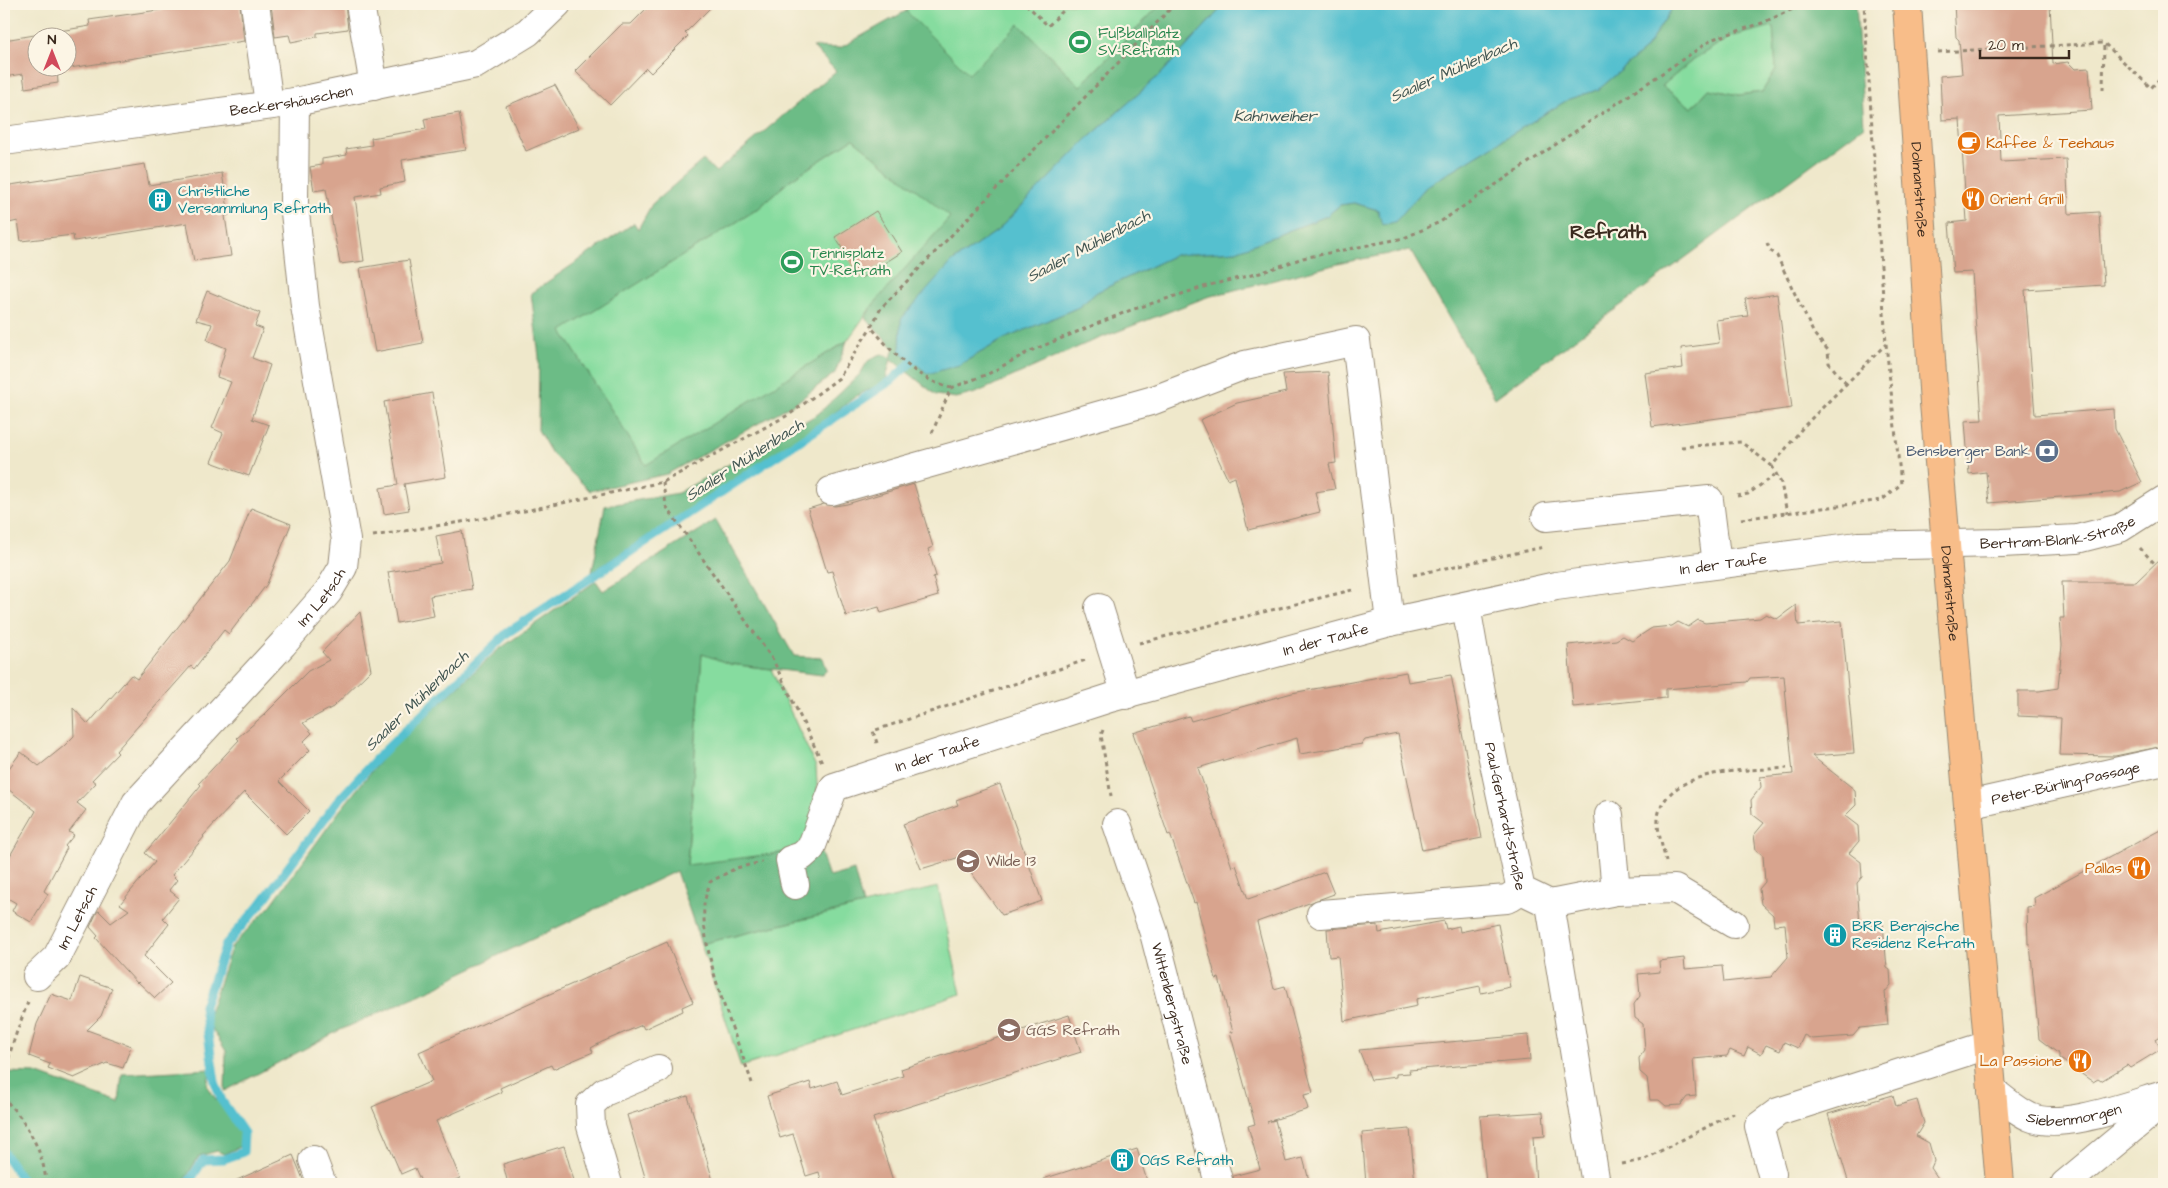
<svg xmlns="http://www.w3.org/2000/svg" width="2168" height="1188" font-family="'Architects Daughter',sans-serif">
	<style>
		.green { fill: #86dc9f; stroke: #60835e }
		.forest { fill: #6cbc86; stroke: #547352; fill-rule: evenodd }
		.water { fill: #55c0cf; stroke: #487576 }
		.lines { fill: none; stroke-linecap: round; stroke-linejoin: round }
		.stream { stroke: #55c0cf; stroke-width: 9 }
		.building { fill: #d8a48e; fill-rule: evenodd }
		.minor-casing { stroke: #958974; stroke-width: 30 }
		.major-casing { stroke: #958974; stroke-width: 30 }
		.path { stroke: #958974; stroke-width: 3; stroke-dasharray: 4 4; stroke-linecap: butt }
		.minor { stroke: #fff; stroke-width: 28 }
		.major { stroke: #f8bd89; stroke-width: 28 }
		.labels { text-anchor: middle; stroke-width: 4.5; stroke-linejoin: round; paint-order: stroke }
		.leisure-label { font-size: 15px; fill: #27864d; stroke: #fcf5e5; text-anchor: start }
		.street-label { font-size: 15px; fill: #3b2a1e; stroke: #fcf5e5 }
		.food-label { font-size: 15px; fill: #c56008; stroke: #fcf5e5; text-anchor: start }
		.culture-label { font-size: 15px; fill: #0d838f; stroke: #fcf5e5; text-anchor: start }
		.service-label { font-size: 15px; fill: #4e5e75; stroke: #fcf5e5; text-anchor: end }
		.education-label { font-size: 15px; fill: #785e54; stroke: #fcf5e5; text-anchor: start }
		.water-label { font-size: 16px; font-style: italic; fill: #435753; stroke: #fcf5e5 }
		.district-label { font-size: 20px; font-weight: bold; fill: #3b2a1e; stroke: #fcf5e5 }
	</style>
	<rect width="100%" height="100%" fill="#fcf5e5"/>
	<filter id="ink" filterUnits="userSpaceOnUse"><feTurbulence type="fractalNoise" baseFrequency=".02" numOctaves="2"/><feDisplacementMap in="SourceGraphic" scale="10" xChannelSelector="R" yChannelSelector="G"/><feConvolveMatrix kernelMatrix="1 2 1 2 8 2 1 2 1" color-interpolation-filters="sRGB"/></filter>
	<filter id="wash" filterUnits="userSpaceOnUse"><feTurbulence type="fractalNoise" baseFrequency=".0096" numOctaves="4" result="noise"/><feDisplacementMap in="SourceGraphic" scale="20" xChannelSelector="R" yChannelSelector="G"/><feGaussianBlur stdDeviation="1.12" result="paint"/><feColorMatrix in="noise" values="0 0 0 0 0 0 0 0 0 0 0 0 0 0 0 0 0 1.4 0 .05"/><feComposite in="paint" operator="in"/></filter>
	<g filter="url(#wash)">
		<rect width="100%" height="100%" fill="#efe8cb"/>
		<!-- green -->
		<path class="green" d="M912,4H1161L1080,86L1019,25L969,75L906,11Z
			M1773,25L1776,69L1762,92L1739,95L1709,89L1692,108L1662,86L1694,59L1730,37Z
			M853,139L951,217L872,306L847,341L646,466L561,331L759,208L790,180Z
			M702,653L730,664L771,669L816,767L818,802L806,843L788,852L687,866Z
			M938,887L961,994L741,1067L701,944Z"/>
		<!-- forest -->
		<path class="forest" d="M1161,4H1225L1162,73L1086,140L997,231L952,262L959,365L1004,339L1079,307L1097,292L1175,255L1236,251L1327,216L1340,205L1354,203L1378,210L1395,222L1427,186L1569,99L1598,90L1645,50L1675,4H1856L1864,126L1495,398L1410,250L1346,262L1207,297L1085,344L976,393L956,398L936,395L891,359L885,382L856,396L814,429L592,572L605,506L678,493L818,414L860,374L868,361L876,356L882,354L891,358L894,348L865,318L872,306L950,217L853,139L790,180L759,208L562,331L646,465L847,341L835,373L797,402L667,474L590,491L552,454L538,430L539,357L531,293L634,223L638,229L652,204L703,160L716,172L836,71L813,47L840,48L906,11L969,74L1019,24L1080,86ZM1773,26L1776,69L1762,92L1739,95L1709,89L1692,108L1662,86L1694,59L1730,37Z
			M716,520L794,656L823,658L827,670L822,675L730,664L702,654L687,865L788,852L821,853L829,877L854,870L863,905L701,944L676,871L459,974L439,986L338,1031L225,1091L226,1051L209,1024L208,1016L232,946L271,905L341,809L380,761L397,743L498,650L596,581L603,591Z
			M211,1069L207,1085L215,1098L245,1133L239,1147L224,1154L217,1151L199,1156L182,1184H133L122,1179L75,1184H30L4,1148V1072L36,1073L119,1103L122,1074Z"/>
		<!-- water -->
		<path class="water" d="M1225,4H1675L1645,50L1598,90L1569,99L1427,186L1395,222L1382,225L1378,210L1354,203L1340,205L1327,216L1236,251L1175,255L1097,292L1079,307L1004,339L959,365L928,374L900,351L901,319L952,262L997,231L1086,140L1162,73Z"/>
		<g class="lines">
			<!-- stream -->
			<path class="stream" d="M4,1153L25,1184
				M109,1184H122
				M188,1184L203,1160L224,1159L243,1152L244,1133L222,1101L215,1082L204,1006L226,944L260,905L337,802L376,759L507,633L892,380L920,354"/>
		</g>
		<g id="blocks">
			<!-- building -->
			<path class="building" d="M200,4H240L244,41L57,70L58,83L25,88L23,74L4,77V40L90,26L89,20ZM38,38H68V68H38Z
				M271,4H345L348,29L317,33V37L291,42L289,35L275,37Z
				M651,4H714L685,33L688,36L651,73L646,68L610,105L575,71L622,24H631Z
				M1954,4H2050L2053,64L2068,62L2075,69L2089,68L2092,110L1999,116L2001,162L2066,159L2069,214L2099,212L2104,285L2025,290L2035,415L2114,409L2115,429L2142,482L2120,492L1989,503L1986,472L1969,474L1965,421L1982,420L1972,272L1953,273L1949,223L1967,221L1960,119L1942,120L1940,76L1962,74L1959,40L1956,37Z
				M555,85L579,128L526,151L506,106Z
				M459,113L466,150L402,160L405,182L380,187L381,193L355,197L364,261L340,264L326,189L314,191L310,167L322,165V159L347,155L346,149L372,145L371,138L426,129L424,119Z
				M145,164L149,185L222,173L229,215L225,216L231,256L194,261L187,223L74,241L73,235L21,241L18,221L4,224V186Z
				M876,211L902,252L861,278L835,237Z
				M409,260L423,343L375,352L360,268Z
				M207,291L260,313L255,326L263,329L252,358L270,365L252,419L269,425L249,476L211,462L223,433L212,428L231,382L217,377L226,348L207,340L212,324L196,320Z
				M1777,294L1792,408L1652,427L1645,373L1683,368L1681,348L1719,343L1716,320L1748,316L1745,299Z
				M1328,372L1336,463L1329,464L1335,489L1315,492L1320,512L1248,530L1235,477L1228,480L1200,420L1237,403L1286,392L1283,374Z
				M432,393L446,477L404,484L409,510L384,514L380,488L398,485L384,402Z
				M914,484L933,547L928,549L936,576L933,577L938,596L881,613L879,607L846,616L832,571L827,572L808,509L824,504L835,506L847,504Z
				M251,508L291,524L267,584L229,634L224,630L194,669L191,666L116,751L118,753L92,780L96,783L77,803L86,810L69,832L74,835L65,846L67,848L44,891L48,894L31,922L12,911L16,903L4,896V866L36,811L4,786V775L21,752L39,766L64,746L74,736L73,708L88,724L131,675L137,679L230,561Z
				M462,531L472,589L430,596L434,616L397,623L388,572L441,563L436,536Z
				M2164,555V746L2115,756L2059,755L2061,718L2018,716V691H2039L2058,688L2062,645L2060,618H2064L2062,582H2136Z
				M1796,605L1798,625L1842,621L1854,753L1812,756L1855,790L1856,805L1845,816L1858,826L1859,841L1849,853L1861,862L1862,877L1857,883L1860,926L1883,924L1887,968L1890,970L1891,985L1885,992L1888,1025L1860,1028L1853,1036L1812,1039L1804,1035L1798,1048L1784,1042L1780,1051L1766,1045L1761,1054L1748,1047L1744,1056L1730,1050L1727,1056L1693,1059L1696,1096L1687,1097L1681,1105L1666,1106L1659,1100H1650L1647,1078L1640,1072L1639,1058L1645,1050L1643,1024L1635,1018L1634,1004L1640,996L1638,974L1660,972L1659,961L1684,958L1685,969L1722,966L1724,982L1771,977L1788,957L1785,924L1774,925L1773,915L1761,904L1759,889L1765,882L1763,855L1756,850L1754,835L1764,823L1752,814L1751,800L1761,787L1760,777L1793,774L1784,676L1750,678L1747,682L1666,689V698L1573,707L1568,645L1616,640L1623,636L1632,641L1652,628L1672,626L1678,622L1688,627L1698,620L1705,623L1760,618L1766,614L1777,619Z
				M360,612L371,670L333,707L303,723L312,733L303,742L310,750L279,781L309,811L286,834L244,792L203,836L204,837L172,875L177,880L169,890L179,898L163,918L169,924L144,956L171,983L155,998L138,982L137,983L96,938L98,936L90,927L97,912L99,911L111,923L129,910L120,904L155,862L145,853L201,785L199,783L239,740L237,738L264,715L308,671L329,660L322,652Z
				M1406,672L1408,682L1451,675L1482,838L1422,850L1398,734L1365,740L1362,744L1300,754L1297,738L1198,768L1232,867L1236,865L1248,899L1325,872L1334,894L1257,922L1274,989L1285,986L1313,1093L1304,1095L1308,1109L1267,1122L1275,1120L1286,1162L1303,1158L1310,1184H1234L1233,1176L1260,1169L1248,1126L1255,1124L1230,1032H1233L1219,978L1216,979L1196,902L1194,903L1170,834L1168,835L1133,733L1189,716L1191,721L1292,693Z
				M1000,784L1042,901L1002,915L960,857L921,869L903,824L958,805L956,800Z
				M2164,828V1033L2155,1039L2161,1049L2130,1068L2127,1065L2101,1081L2098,1079L2093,1082L2059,1058V1054L2039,1039L2030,944H2028L2027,907L2035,906L2034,898Z
				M1444,921L1446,929L1459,926L1460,932L1498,924L1510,987L1481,993L1480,986L1416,999L1417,1006L1344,1021L1338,956L1329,957L1327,929L1378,925L1379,933Z
				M667,942L693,1002L682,1007L683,1011L644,1029L642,1025L602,1042L591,1048L593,1052L553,1069L551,1065L500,1088L502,1092L436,1121L460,1178L445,1184H422L415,1168L401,1174L372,1107L432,1081L419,1052Z
				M80,977L112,988L101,1016L87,1030L131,1046L123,1068L107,1063L74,1078L48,1068L50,1064L29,1056L37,1024L51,994L72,1001Z
				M1069,1015L1081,1052L873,1118L894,1184H822L819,1172L806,1176L793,1134L780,1138L767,1096L810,1082L812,1089L837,1081L842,1095L903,1076L901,1069Z
				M1528,1035L1530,1060L1409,1070L1410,1073L1396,1074V1077L1371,1080L1359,1050Z
				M1893,1095L1896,1106L1917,1100L1924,1123L1916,1136L1929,1143L1934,1161L1931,1168L1942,1184H1849L1828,1114Z
				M688,1096L714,1184H647L627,1115Z
				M1543,1112L1545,1136L1533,1137L1536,1184H1486L1480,1116Z
				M1410,1129L1415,1184H1366L1362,1133Z
				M564,1146L575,1184H508L503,1164Z
				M1137,1149L1148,1184H1044L1043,1179Z
				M293,1155L305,1184H228Z"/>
		</g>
	</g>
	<g filter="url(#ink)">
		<use href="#blocks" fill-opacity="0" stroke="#958974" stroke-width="1"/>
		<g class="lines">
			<!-- minor casing -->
			<g class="minor-casing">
				<g id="minor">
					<path d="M255,4L269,104"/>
					<path d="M360,4L374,86"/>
					<path id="s1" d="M4,141L295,102L476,64L528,32L557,4"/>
					<path d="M831,491L1154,400L1245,365L1356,341L1390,622"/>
					<path d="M1546,517L1709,500L1717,564"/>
					<path id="s2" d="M1466,606L1491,749L1521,890L1550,904L1596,1184"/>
					<path d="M1099,608L1126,695"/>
					<path id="s3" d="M1968,805L2164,761"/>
					<path id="s4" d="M1117,824L1154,933L1219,1184"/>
					<path id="s5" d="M795,885L790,860L802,856L811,848L834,787L1110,698L1390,622L1556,586L1858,546L2002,543L2077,539L2120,528L2164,500"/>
					<path d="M1616,891L1675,889L1734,924"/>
					<path d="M1550,904L1616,891L1609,815"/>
					<path d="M1321,914L1507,899L1521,890"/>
					<path id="s6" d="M37,976L57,957L136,803L283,644L328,592L343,567L346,540L305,306L294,203L295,102"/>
					<path id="s7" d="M1992,1091C2004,1099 2016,1111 2030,1117C2060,1131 2132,1104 2164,1095"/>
					<path d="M313,1160L322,1184"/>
					<path d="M1772,1174L1759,1126L1778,1112L1988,1045"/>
					<path d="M608,1184L591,1126L590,1105L604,1092L658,1069"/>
					<path d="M2065,1184L2164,1102"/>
				</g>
			</g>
			<!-- major casing -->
			<g class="major-casing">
				<g id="major">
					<path id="s8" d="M1907,4L1934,403L2000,1184"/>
				</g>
			</g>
			<!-- path -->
			<path class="path" d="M1026,4L1048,26L1070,4
				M1938,52L2104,43L2151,88L2164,74
				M2103,90L2104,43
				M1767,243L1770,250L1777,256L1814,334L1828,350L1829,363L1846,384
				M951,388L988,374L1030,351L1131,310L1210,285L1260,273L1303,258L1404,238L1440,222L1713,39L1762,23L1804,4
				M932,433L951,388C916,379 894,354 871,327L881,308L1175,4
				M1681,447L1741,442L1772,466L1804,426L1886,344
				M1772,466L1781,483L1787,513
				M663,482L666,506L773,660L822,762
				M1737,496L1748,494L1776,474
				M1741,519L1882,500L1901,484L1886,344L1864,4
				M373,536L505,515L663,482L790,414L839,378L871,327
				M2140,548L2155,564
				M1413,575L1544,547
				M1139,643L1356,589
				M1103,730L1101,735L1111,796
				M877,743L873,731L1086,660
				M1666,862C1663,847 1655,827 1659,812C1674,766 1749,771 1787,768
				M28,1002C18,1029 0,1070 6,1098C8,1105 16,1111 20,1117C34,1137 45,1160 46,1184
				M752,1083C735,1032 701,958 704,905C705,897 708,889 710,882L736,868L762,862
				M1622,1164L1643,1160L1734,1113"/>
			<!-- minor -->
			<use href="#minor" class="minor"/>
			<!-- major -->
			<use href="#major" class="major"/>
		</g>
	</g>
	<!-- icons -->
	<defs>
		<g id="stadium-disc" transform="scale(1.25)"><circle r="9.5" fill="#2e9e5b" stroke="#fcf5e5"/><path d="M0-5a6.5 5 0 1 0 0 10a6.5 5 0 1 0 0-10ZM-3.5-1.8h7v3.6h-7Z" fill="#fff"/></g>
		<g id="cafe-disc" transform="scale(1.25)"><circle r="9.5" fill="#e8710a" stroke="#fcf5e5"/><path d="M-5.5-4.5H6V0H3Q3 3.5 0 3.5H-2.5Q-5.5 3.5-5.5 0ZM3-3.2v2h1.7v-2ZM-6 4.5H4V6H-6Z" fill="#fff"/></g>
		<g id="restaurant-disc" transform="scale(1.25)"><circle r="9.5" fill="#e8710a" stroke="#fcf5e5"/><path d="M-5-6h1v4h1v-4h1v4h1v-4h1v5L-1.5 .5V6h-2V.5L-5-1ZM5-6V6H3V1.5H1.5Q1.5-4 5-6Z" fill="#fff"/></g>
		<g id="building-disc" transform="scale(1.25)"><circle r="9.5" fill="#0f9aa8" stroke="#fcf5e5"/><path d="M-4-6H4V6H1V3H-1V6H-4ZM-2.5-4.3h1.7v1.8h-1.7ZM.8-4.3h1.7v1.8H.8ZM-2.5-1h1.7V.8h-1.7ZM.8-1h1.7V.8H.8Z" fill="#fff"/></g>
		<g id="bank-disc" transform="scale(1.25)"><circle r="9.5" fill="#5c6f8a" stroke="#fcf5e5"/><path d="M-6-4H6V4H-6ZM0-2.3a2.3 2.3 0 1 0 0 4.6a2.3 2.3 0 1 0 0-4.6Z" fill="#fff"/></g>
		<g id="school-disc" transform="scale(1.25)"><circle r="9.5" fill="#8d6e63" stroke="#fcf5e5"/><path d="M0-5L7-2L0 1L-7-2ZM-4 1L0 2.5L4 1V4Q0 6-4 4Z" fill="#fff"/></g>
	</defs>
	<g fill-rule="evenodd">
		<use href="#stadium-disc" x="1080" y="42"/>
		<use href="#cafe-disc" x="1969" y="143"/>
		<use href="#restaurant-disc" x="1973" y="199"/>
		<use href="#building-disc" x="160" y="200"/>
		<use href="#stadium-disc" x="792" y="262"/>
		<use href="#bank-disc" x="2047" y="451"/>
		<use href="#school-disc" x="968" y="861"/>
		<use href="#restaurant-disc" x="2139" y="868"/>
		<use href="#building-disc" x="1835" y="935"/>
		<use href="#school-disc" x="1009" y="1030"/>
		<use href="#restaurant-disc" x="2080" y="1061"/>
		<use href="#building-disc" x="1122" y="1160"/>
	</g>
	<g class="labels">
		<!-- leisure labels -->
		<g class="leisure-label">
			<text x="1098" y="38">Fußballplatz<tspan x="1098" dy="17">SV-Refrath</tspan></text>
			<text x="810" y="258">Tennisplatz<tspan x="810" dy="17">TV-Refrath</tspan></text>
		</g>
		<!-- street labels -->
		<g class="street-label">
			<text dy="5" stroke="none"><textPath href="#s1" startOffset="290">Beckershäuschen</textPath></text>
			<text dy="5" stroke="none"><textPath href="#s8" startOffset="186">Dolmanstraße</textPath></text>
			<text dy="5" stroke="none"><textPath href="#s5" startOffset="1371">Bertram-Blank-Straße</textPath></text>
			<text dy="5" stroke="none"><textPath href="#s5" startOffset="1034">In der Taufe</textPath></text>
			<text dy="5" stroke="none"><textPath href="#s8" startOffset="591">Dolmanstraße</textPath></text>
			<text dy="5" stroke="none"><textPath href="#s6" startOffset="478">Im Letsch</textPath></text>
			<text dy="5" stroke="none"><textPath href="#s5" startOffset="629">In der Taufe</textPath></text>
			<text dy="5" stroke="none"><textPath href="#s5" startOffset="224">In der Taufe</textPath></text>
			<text dy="5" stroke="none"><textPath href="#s3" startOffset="100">Peter-Bürling-Passage</textPath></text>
			<text dy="5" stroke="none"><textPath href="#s2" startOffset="214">Paul-Gerhardt-Straße</textPath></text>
			<text dy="5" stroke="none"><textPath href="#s6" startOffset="72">Im Letsch</textPath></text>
			<text dy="5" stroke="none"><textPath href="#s4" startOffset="188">Wittenbergstraße</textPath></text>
			<text dy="5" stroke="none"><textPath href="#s7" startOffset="91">Siebenmorgen</textPath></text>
		</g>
		<!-- food labels -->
		<g class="food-label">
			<text x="1986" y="148">Kaffee &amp; Teehaus</text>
			<text x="1990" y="204">Orient Grill</text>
			<text x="2122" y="873" text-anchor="end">Pallas</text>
			<text x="2062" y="1066" text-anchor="end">La Passione</text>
		</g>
		<!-- culture labels -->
		<g class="culture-label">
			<text x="178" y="196">Christliche<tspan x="178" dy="17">Versammlung Refrath</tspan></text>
			<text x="1852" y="931">BRR Bergische<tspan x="1852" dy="17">Residenz Refrath</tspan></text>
			<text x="1140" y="1165">OGS Refrath</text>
		</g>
		<!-- service labels -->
		<g class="service-label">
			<text x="2030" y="456">Bensberger Bank</text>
		</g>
		<!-- education labels -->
		<g class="education-label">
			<text x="986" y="866">Wilde 13</text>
			<text x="1026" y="1035">GGS Refrath</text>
		</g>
		<!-- water labels -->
		<g class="water-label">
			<text transform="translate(1453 69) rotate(-24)" y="6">Saaler Mühlenbach</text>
			<text x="1275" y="121">Kahnweiher</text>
			<text transform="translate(1088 245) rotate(-28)" y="6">Saaler Mühlenbach</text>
			<text transform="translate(744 459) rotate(-33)" y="6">Saaler Mühlenbach</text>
			<text transform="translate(416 700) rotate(-44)" y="6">Saaler Mühlenbach</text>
		</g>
		<!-- district labels -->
		<g class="district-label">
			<text x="1608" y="238">Refrath</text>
		</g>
	</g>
	<!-- margin -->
	<rect width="2168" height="1188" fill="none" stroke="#fcf5e5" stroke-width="20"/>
	<!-- north arrow -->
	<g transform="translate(52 52)"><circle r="24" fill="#fcf5e5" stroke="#afa495"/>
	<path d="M0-4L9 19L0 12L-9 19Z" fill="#d1495b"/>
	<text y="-8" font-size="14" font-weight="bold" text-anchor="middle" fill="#3b2a1e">N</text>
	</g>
	<!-- scale -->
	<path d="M1980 50v8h89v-8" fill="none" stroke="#3b2a1e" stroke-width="2.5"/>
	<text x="1988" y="50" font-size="15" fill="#3b2a1e" stroke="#fcf5e5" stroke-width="4" paint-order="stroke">20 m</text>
</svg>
